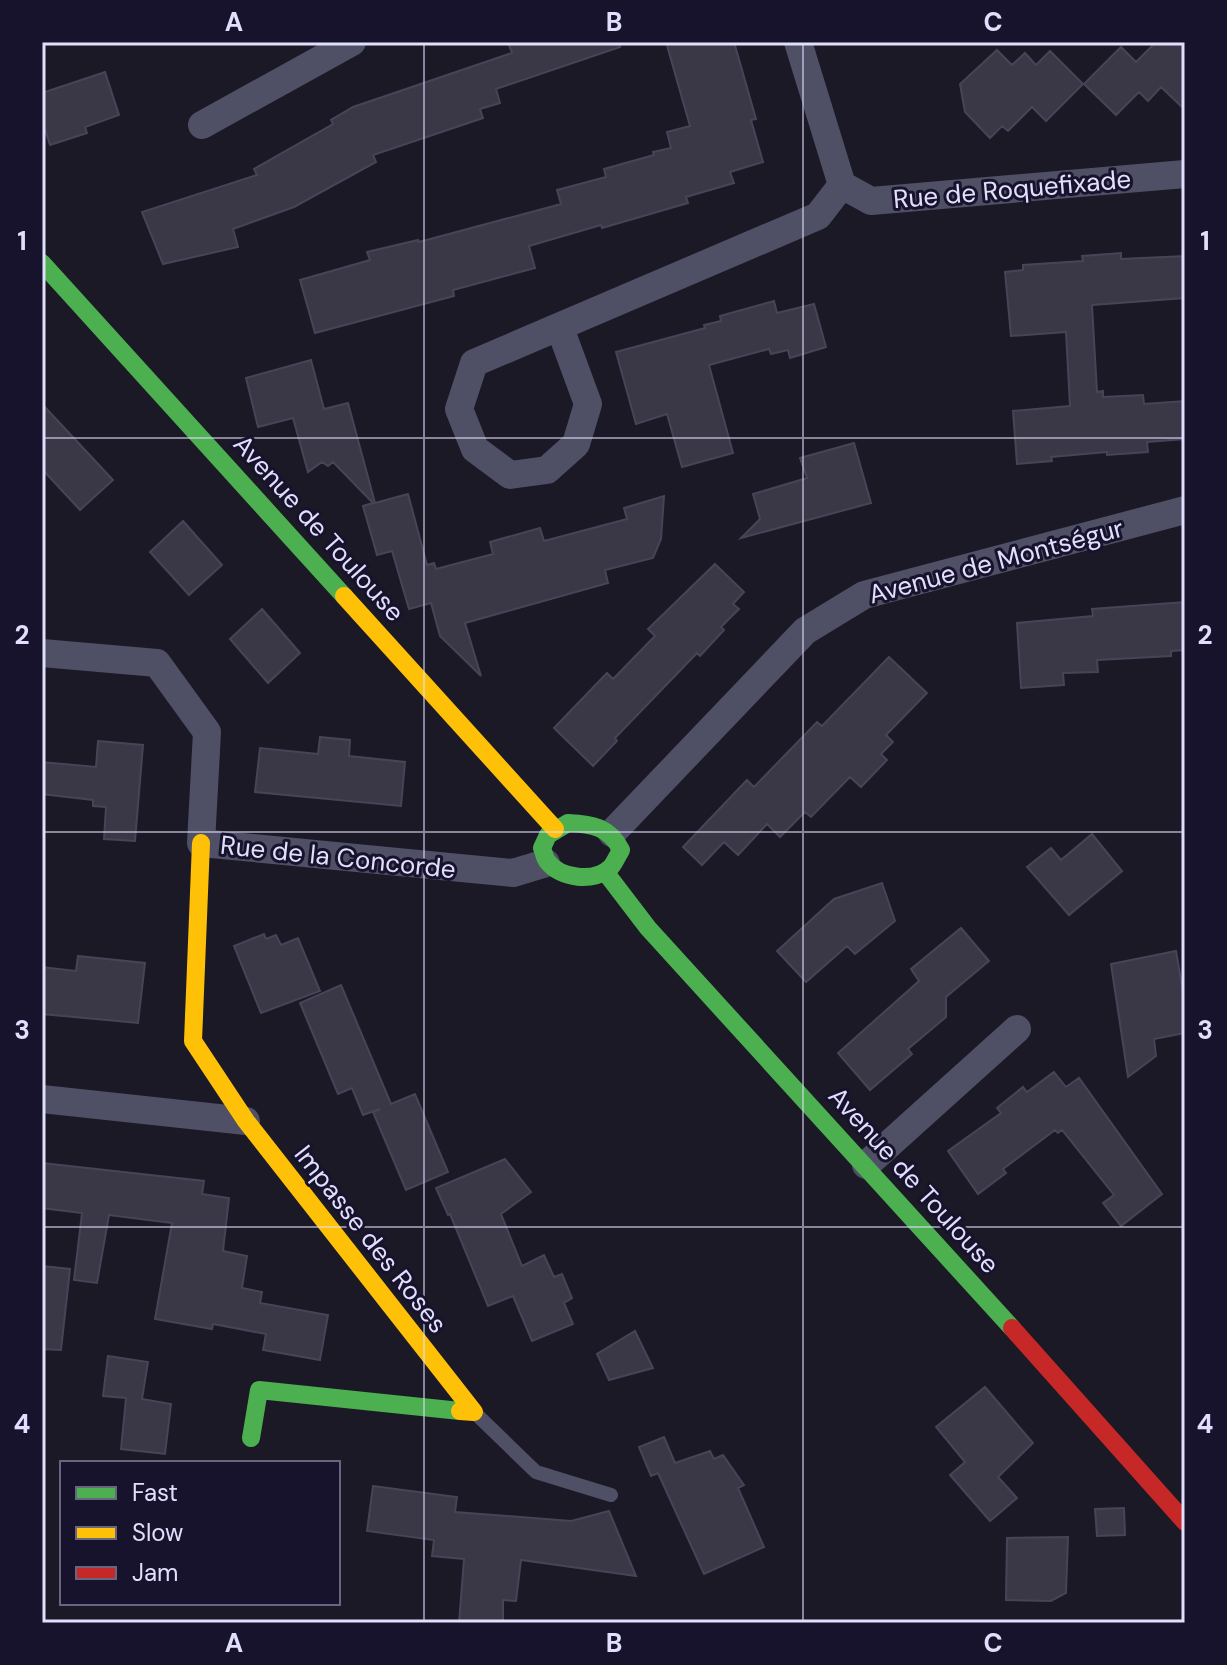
<svg xmlns="http://www.w3.org/2000/svg" width="1227" height="1665" font-family="'DM Sans',sans-serif">
	<style>
		.building { fill: #3a3847; stroke: #474458; stroke-width: 2 }
		.lines { fill: none; stroke-linecap: round; stroke-linejoin: round }
		.lane { stroke: #4f4f66; stroke-width: 14 }
		.street { stroke: #4f4f66; stroke-width: 28 }
		.fast { stroke: #4caf50; stroke-width: 18 }
		.slow { stroke: #ffc107; stroke-width: 18 }
		.jam { stroke: #c62828; stroke-width: 18 }
		.grid { fill: none; stroke: #e2dffe; stroke-width: 2; stroke-opacity: 0.55 }
		.labels { text-anchor: middle; stroke-width: 6; stroke-linejoin: round; paint-order: stroke }
		.street-label { font-size: 26px; fill: #e2dffe; stroke: #17132c }
		.neatline { fill: none; stroke: #e2dffe; stroke-width: 3 }
		.grid-label { font-size: 26px; text-anchor: middle; font-weight: bold; fill: #e2dffe }
	</style>
	<rect width="100%" height="100%" fill="#1b1926"/>
	<!-- building -->
	<path class="building" d="M508,42H620V47L496,89L500,103L480,109L483,118L373,155L376,162L294,207L233,229L238,247L163,264L142,212L257,175L254,169L333,124L331,120L353,107L512,53Z
		M666,42H734L756,119L751,120L763,162L730,172L734,183L686,197L688,203L602,228L601,225L529,246L535,268L453,290L454,296L315,333L300,280L370,260L367,252L418,240L419,242L561,204L557,190L606,177L604,169L654,155L653,152L671,148L667,132L690,126Z
		M1156,42H1185V110L1161,87L1148,101L1139,92L1116,115L1084,84L1121,47L1136,62Z
		M997,50L1012,65L1025,53L1036,65L1050,51L1083,84L1046,121L1032,107L1008,131L1002,126L990,138L965,112L960,84Z
		M105,72L119,115L85,127L87,133L50,145L42,120V93Z
		M1121,253V259L1185,256V298L1092,305L1097,392L1103,391V397L1143,395L1144,404L1185,401V439L1147,442L1148,452L1107,455V452L1051,457L1052,461L1017,464L1013,411L1070,406L1066,332L1011,336L1005,272L1023,270V265L1083,261L1082,256Z
		M774,301L777,313L814,304L826,347L790,358L788,350L771,354L769,349L709,365L733,453L682,467L667,414L636,424L616,352L705,328L704,325L721,321L720,316Z
		M311,360L324,409L348,403L375,503L408,494L427,565L434,563L436,569L493,554L490,542L540,528L544,541L627,519L624,508L664,496L661,539L653,558L605,570L608,583L465,623L481,676L440,636L431,603L409,609L392,551L377,555L363,506L373,503L333,462L328,466L322,462L308,472L293,418L258,427L246,378Z
		M42,404L113,480L80,510L42,469Z
		M854,443L871,503L741,538L760,519L753,494L807,478L800,458Z
		M183,521L222,565L189,595L150,552Z
		M715,564L744,592L733,604L739,609L721,627L724,630L700,656L697,653L615,738L617,741L593,766L554,728L607,673L613,679L655,636L648,629Z
		M1185,602V650L1171,651V656L1097,660L1098,672L1063,673L1064,685L1021,688L1017,623L1093,616L1092,609Z
		M262,609L300,653L268,683L230,639Z
		M889,657L927,693L886,735L893,742L881,754L887,760L861,787L850,777L811,817L805,812L780,837L767,824L738,855L724,842L702,865L683,847L747,780L754,787L817,722L822,726Z
		M320,737L350,740L349,756L405,762L401,806L255,792L260,748L318,754Z
		M98,741L143,745L135,841L104,839L106,807L93,806V800L42,794V762L96,767Z
		M1092,834L1122,871L1069,915L1027,867L1051,848L1061,860Z
		M882,883L895,921L855,954L847,946L806,982L777,951L834,899Z
		M961,928L989,961L946,997V1017L908,1049L912,1054L870,1090L838,1053L919,981L911,969Z
		M264,934L266,939L276,935L281,945L298,938L320,991L261,1013L234,946Z
		M1176,951L1185,1003V1033L1154,1039L1156,1056L1128,1077L1111,964Z
		M78,956L145,963L138,1023L42,1014V967L76,971Z
		M341,985L391,1104L415,1094L448,1172L406,1190L373,1112L380,1109L363,1115L352,1088L338,1094L300,1003Z
		M1054,1072L1066,1087L1079,1078L1162,1194L1121,1226L1103,1203L1114,1195L1062,1130L1058,1133L1055,1130L1003,1169L1006,1173L978,1194L948,1151L1001,1113L997,1108L1023,1087L1027,1092Z
		M505,1159L531,1192L501,1214L522,1266L544,1255L554,1277L562,1274L572,1298L564,1303L573,1324L532,1341L513,1296L488,1306L450,1214L448,1215L436,1188Z
		M42,1163L204,1181L202,1194L229,1198L223,1251L247,1256L242,1288L262,1292L260,1303L328,1315L320,1360L263,1350L266,1334L213,1324L212,1329L155,1319L172,1223L109,1215L97,1283L74,1280L82,1213L42,1208Z
		M42,1266L70,1269L61,1350L42,1349Z
		M635,1331L653,1368L609,1380L597,1354Z
		M108,1356L148,1362L142,1399L171,1404L165,1454L121,1449L126,1398L103,1396Z
		M985,1387L1033,1443L998,1477L1017,1498L990,1521L950,1475L965,1462L936,1427Z
		M664,1437L675,1463L710,1451L714,1459L723,1455L744,1485L738,1488L764,1547L704,1574L658,1473L651,1476L639,1447Z
		M373,1486L457,1497L455,1512L571,1521L609,1511L636,1576L521,1560L516,1601L503,1600V1623H459L464,1559L432,1556L434,1540L367,1531Z
		M1124,1508L1125,1535L1097,1536L1095,1509Z
		M1068,1537L1066,1593L1051,1601L1006,1600L1007,1538Z"/>
	<g class="lines">
		<!-- lane -->
		<path class="lane" d="M474,1412L536,1472L611,1495"/>
		<!-- street -->
		<path class="street" d="M798,42L842,185
			M202,125L352,42
			M842,185L871,201L1185,174
			M560,328L588,404L576,444L547,470L510,475L475,449L459,409L474,363L818,216L842,185
			M42,653L157,663L207,732L201,843L513,873L546,863
			M612,833L805,631L864,595L1185,510
			M42,1099L246,1121
			M866,1165L1017,1029"/>
		<!-- fast -->
		<path class="fast" d="M42,263L344,596
			M568,823C592,824 610,827 621,850C618,855 615,862 611,867C595,883 560,879 547,861C544,857 544,852 542,848L548,835Z
			M606,873L648,928L1012,1328
			M251,1438L259,1390L460,1411"/>
		<!-- slow -->
		<path class="slow" d="M344,596L555,829
			M201,843L193,1041L246,1121L474,1412L460,1411"/>
		<!-- jam -->
		<path class="jam" d="M1012,1328L1185,1522"/>
	</g>
	<!-- grid -->
	<path class="grid" d="M424,42V1623M803,42V1623M42,438H1185M42,832H1185M42,1227H1185"/>
	<g class="labels">
		<!-- street labels -->
		<g class="street-label">
			<text transform="translate(1012 189) rotate(-5)" y="9">Rue de Roquefixade</text>
			<text transform="translate(319 528) rotate(48)" y="9">Avenue de Toulouse</text>
			<text transform="translate(996 561) rotate(-15)" y="9">Avenue de Montségur</text>
			<text transform="translate(338 857) rotate(6)" y="9">Rue de la Concorde</text>
			<text transform="translate(914 1180) rotate(48)" y="9">Avenue de Toulouse</text>
			<text transform="translate(371 1239) rotate(52)" y="9">Impasse des Roses</text>
		</g>
	</g>
	<!-- border -->
	<rect width="1227" height="1665" fill="none" stroke="#17132c" stroke-width="88"/>
	<!-- legend -->
	<rect x="60" y="1461" width="280" height="144" fill="#17132c" stroke="#686580" stroke-width="2"/>
	<rect x="76" y="1487" width="40" height="12" fill="#4caf50" stroke="#686580" stroke-width="2"/>
	<text x="132" y="1501" font-size="24" fill="#e2dffe">Fast</text>
	<rect x="76" y="1527" width="40" height="12" fill="#ffc107" stroke="#686580" stroke-width="2"/>
	<text x="132" y="1541" font-size="24" fill="#e2dffe">Slow</text>
	<rect x="76" y="1567" width="40" height="12" fill="#c62828" stroke="#686580" stroke-width="2"/>
	<text x="132" y="1581" font-size="24" fill="#e2dffe">Jam</text>
	<rect x="44" y="44" width="1139" height="1577" class="neatline"/>
	<g class="grid-label">
		<text x="234" y="31">A</text>
		<text x="614" y="31">B</text>
		<text x="993" y="31">C</text>
		<text x="22" y="250">1</text>
		<text x="1205" y="250">1</text>
		<text x="22" y="644">2</text>
		<text x="1205" y="644">2</text>
		<text x="22" y="1039">3</text>
		<text x="1205" y="1039">3</text>
		<text x="22" y="1433">4</text>
		<text x="1205" y="1433">4</text>
		<text x="234" y="1652">A</text>
		<text x="614" y="1652">B</text>
		<text x="993" y="1652">C</text>
	</g>
</svg>
